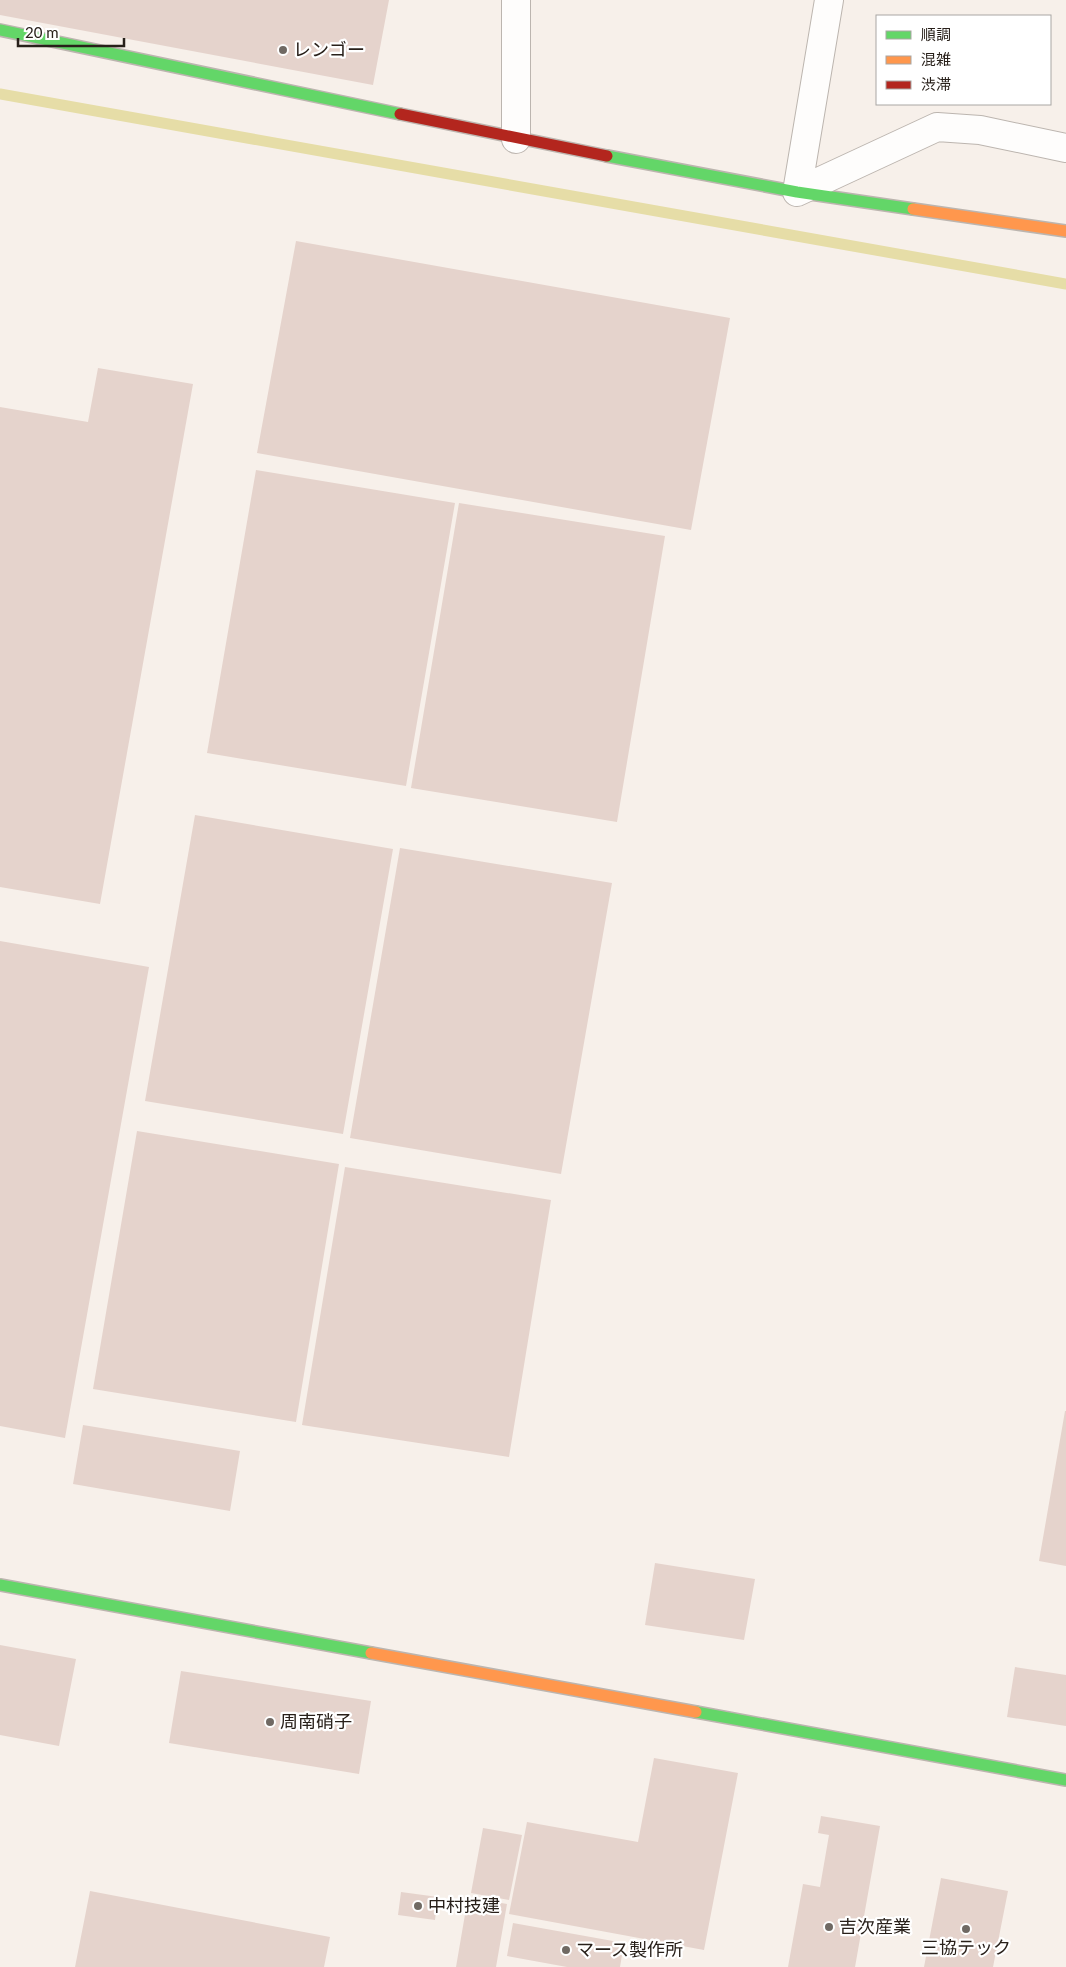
<svg xmlns="http://www.w3.org/2000/svg" width="1066" height="1967" font-family="Lato,'Noto Sans JP',sans-serif">
	<style>
		.lines { fill: none; stroke-linecap: round; stroke-linejoin: round }
		.stream { stroke: #e6dda7; stroke-width: 11 }
		.building { fill: #e5d3cc }
		.street-casing { stroke: #bcb5af; stroke-width: 30 }
		.fast-casing { stroke: #bcb5af; stroke-width: 14 }
		.slow-casing { stroke: #bcb5af; stroke-width: 14 }
		.jam-casing { stroke: #bcb5af; stroke-width: 14 }
		.street { stroke: #fefdfc; stroke-width: 28 }
		.fast { stroke: #63d668; stroke-width: 11 }
		.slow { stroke: #ff974d; stroke-width: 11 }
		.jam { stroke: #b3261e; stroke-width: 11 }
		.poi-dot { fill: #706963; stroke: #fff; stroke-width: 2 }
		.labels { text-anchor: middle; stroke-width: 4.5; stroke-linejoin: round; paint-order: stroke }
		.poi-label { font-size: 18px; fill: #28201a; stroke: #fff; text-anchor: start }
	</style>
	<rect width="100%" height="100%" fill="#f7f0ea"/>
	<g class="lines">
		<!-- stream -->
		<path class="stream" d="M0,94L1066,284"/>
	</g>
	<!-- building -->
	<path class="building" d="M0,0H389L373,85L0,15Z
		M296,241L730,318L691,530L257,453Z
		M98,368L193,384L100,904L0,887V407L88,422Z
		M256,470L455,503L406,786L207,753Z
		M459,503L665,536L617,822L411,788Z
		M195,815L393,849L343,1134L145,1101Z
		M400,848L612,883L561,1174L350,1138Z
		M0,941L149,967L65,1438L0,1426Z
		M137,1131L339,1164L296,1422L93,1389Z
		M345,1167L551,1200L509,1457L302,1425Z
		M1065,1411H1066V1566L1039,1561Z
		M83,1425L240,1451L230,1511L73,1484Z
		M655,1563L755,1579L744,1640L645,1625Z
		M0,1645L76,1659L59,1746L0,1735Z
		M1015,1667L1066,1675V1726L1007,1717Z
		M181,1671L371,1701L359,1774L169,1743Z
		M654,1758L738,1773L704,1950L509,1914L527,1822L638,1842Z
		M821,1816L880,1826L855,1967H788L803,1884L820,1887L829,1835L818,1833Z
		M483,1828L522,1835L509,1900L471,1893Z
		M941,1878L1008,1891L993,1967H924Z
		M90,1891L330,1937L324,1967H75Z
		M401,1892L438,1897L435,1920L398,1915Z
		M468,1897L507,1904L496,1967H456Z
		M513,1923L624,1943L620,1967H567L507,1956Z"/>
	<g class="lines">
		<!-- street casing -->
		<g class="street-casing">
			<path id="street" d="M516,139V0
				M797,192L937,127L980,130L1066,148
				M797,192L829,0"/>
		</g>
		<!-- fast casing -->
		<g class="fast-casing">
			<path id="fast" d="M0,30L400,114
				M607,156L797,192L913,209
				M0,1585L371,1653
				M696,1712L1066,1780"/>
		</g>
		<!-- slow casing -->
		<g class="slow-casing">
			<path id="slow" d="M913,209L1066,231
				M371,1653L696,1712"/>
		</g>
		<!-- jam casing -->
		<g class="jam-casing">
			<path id="jam" d="M400,114L607,156"/>
		</g>
		<!-- street -->
		<use href="#street" class="street"/>
		<!-- fast -->
		<use href="#fast" class="fast"/>
		<!-- slow -->
		<use href="#slow" class="slow"/>
		<!-- jam -->
		<use href="#jam" class="jam"/>
	</g>
	<!-- markers -->
	<g class="poi-dot">
		<circle cx="283" cy="50" r="5"/>
		<circle cx="270" cy="1722" r="5"/>
		<circle cx="418" cy="1906" r="5"/>
		<circle cx="829" cy="1927" r="5"/>
		<circle cx="966" cy="1929" r="5"/>
		<circle cx="566" cy="1950" r="5"/>
	</g>
	<g class="labels">
		<!-- poi labels -->
		<g class="poi-label">
			<text x="293" y="56">レンゴー</text>
			<text x="280" y="1728">周南硝子</text>
			<text x="428" y="1912">中村技建</text>
			<text x="839" y="1933">吉次産業</text>
			<text x="966" y="1954" text-anchor="middle">三協テック</text>
			<text x="576" y="1956">マース製作所</text>
		</g>
	</g>
	<!-- legend -->
	<rect x="876" y="15" width="175" height="90" fill="#ffffff" stroke="#a9a6a3"/>
	<rect x="886" y="31" width="25" height="8" fill="#63d668" stroke="#a9a6a3"/>
	<text x="921" y="40" font-size="15" fill="#28201a">順調</text>
	<rect x="886" y="56" width="25" height="8" fill="#ff974d" stroke="#a9a6a3"/>
	<text x="921" y="65" font-size="15" fill="#28201a">混雑</text>
	<rect x="886" y="81" width="25" height="8" fill="#b3261e" stroke="#a9a6a3"/>
	<text x="921" y="90" font-size="15" fill="#28201a">渋滞</text>
	<!-- scale -->
	<path d="M18 38v8h106v-8" fill="none" stroke="#28201a" stroke-width="2.5"/>
	<text x="25" y="38" font-size="15" fill="#28201a" stroke="#ffffff" stroke-width="4" paint-order="stroke">20 m</text>
</svg>
